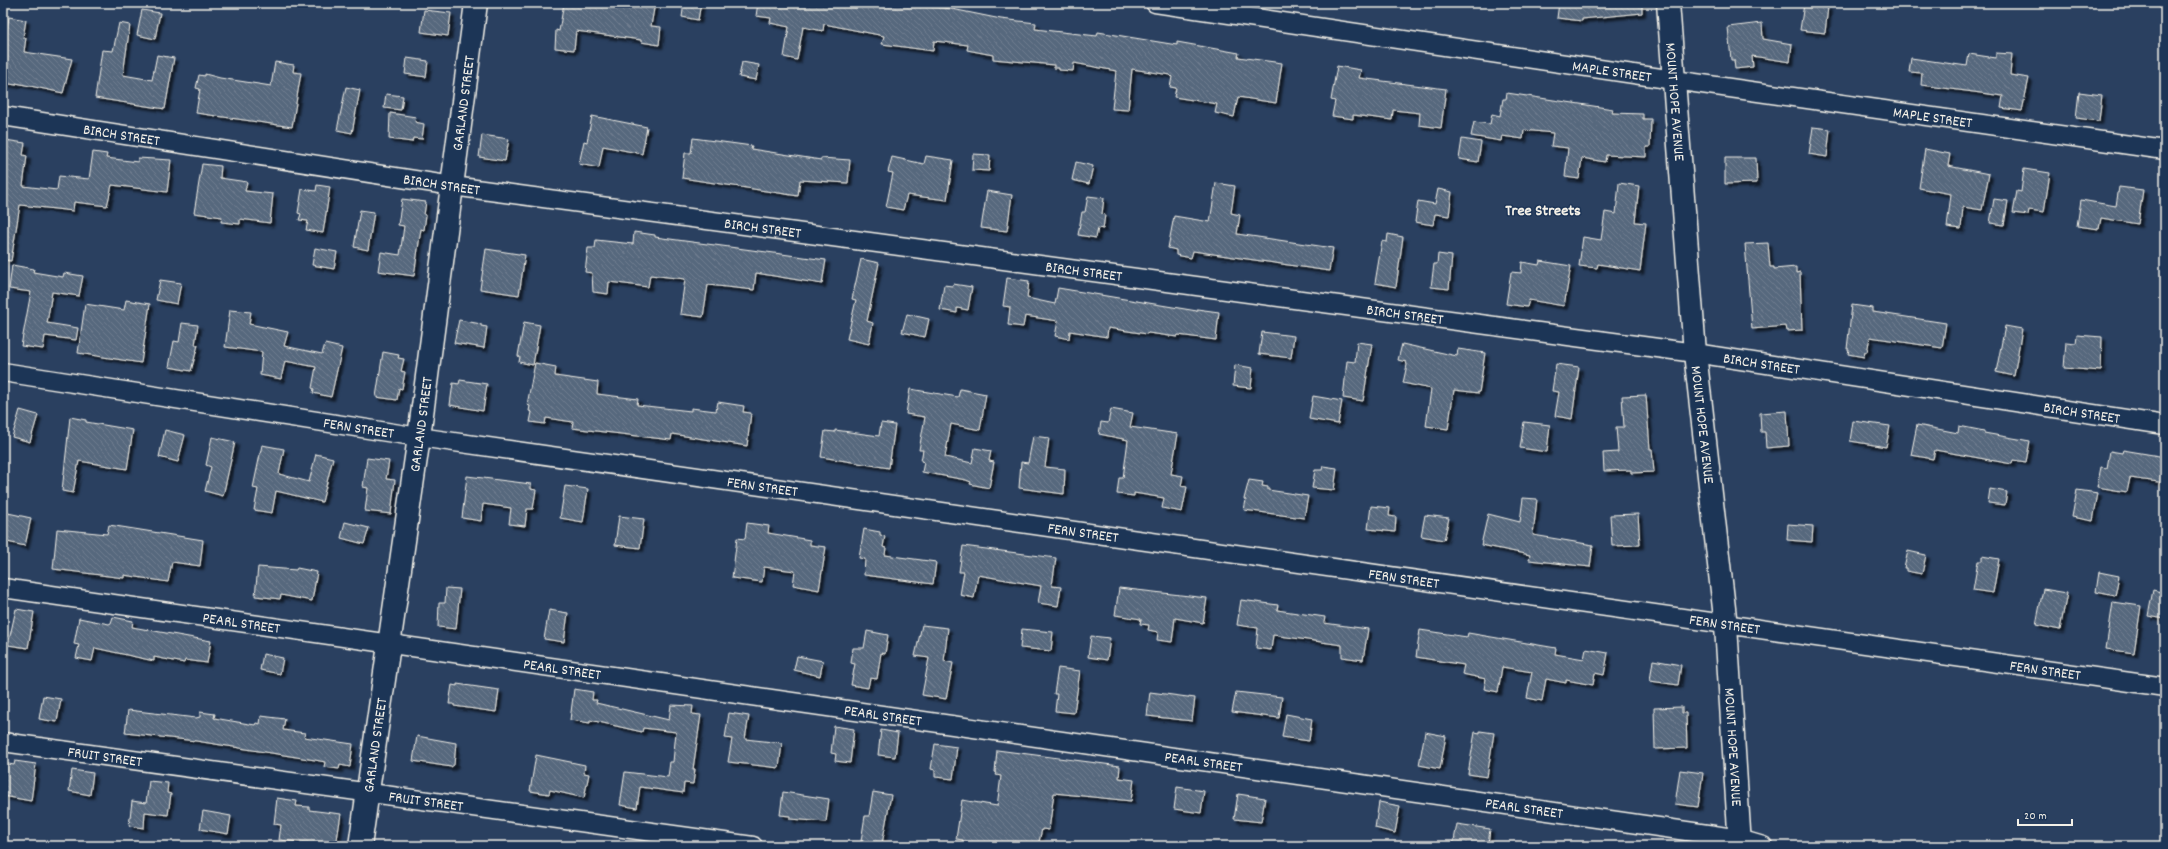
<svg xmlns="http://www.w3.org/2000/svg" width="2168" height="849" font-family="Dekko,sans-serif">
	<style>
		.building { fill: url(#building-back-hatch); stroke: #f4f1e8; filter: url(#shadow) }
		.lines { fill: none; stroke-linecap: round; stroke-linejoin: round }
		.street-casing { stroke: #f4f1e8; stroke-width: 21 }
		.secondary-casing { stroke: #f4f1e8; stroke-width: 25 }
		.street { stroke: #1d3557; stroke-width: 18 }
		.secondary { stroke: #1d3557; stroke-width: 22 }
		.labels { text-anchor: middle; stroke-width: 3; stroke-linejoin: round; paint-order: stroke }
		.street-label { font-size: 15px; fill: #f4f1e8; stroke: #1d3557 }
		.neighbourhood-label { font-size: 16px; font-weight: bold; fill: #f4f1e8; stroke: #1d3557 }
	</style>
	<defs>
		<pattern id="building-back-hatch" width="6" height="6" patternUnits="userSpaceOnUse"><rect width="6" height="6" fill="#56677d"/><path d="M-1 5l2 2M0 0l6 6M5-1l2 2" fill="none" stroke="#6f7d8f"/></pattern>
		<filter id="shadow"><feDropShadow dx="3.5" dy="3.5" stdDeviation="1" flood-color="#0009"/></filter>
	</defs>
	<rect width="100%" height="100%" fill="#2a4060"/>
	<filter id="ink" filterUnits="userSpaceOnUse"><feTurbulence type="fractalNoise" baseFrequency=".025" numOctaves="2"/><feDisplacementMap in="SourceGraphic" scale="8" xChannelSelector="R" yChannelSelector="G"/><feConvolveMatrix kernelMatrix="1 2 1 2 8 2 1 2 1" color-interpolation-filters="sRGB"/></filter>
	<g filter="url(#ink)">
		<!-- building -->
		<path class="building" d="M564,3H655L651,26L661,27L659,45L641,42V40L576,31L574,50L555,48L556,30L559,31Z
			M684,3H701L698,20L682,17Z
			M758,3H896L952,9L1001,19L1036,23L1035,29L1097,36L1098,32L1177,45V42L1239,53L1238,57L1282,63L1276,103L1238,97L1234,117L1215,113L1217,104L1174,97L1176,88L1170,87L1172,77L1170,75L1132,69L1128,110L1112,109L1116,71L1074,63L1073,71L1059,70V68H1054V65L993,59V55L967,50L968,45L934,41L933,51L882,44L884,36L824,24L823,31L803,27L797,60L784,57L789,27L770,23L771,18L756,16Z
			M1559,3H1642V13L1582,19V21L1557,18Z
			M1804,4L1828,7L1825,33L1800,30Z
			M142,10L160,13L155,39L137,35Z
			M424,10L451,13L448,36L421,32Z
			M9,17L26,20L23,38H26L24,52L72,59L63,93L16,83V85L3,83V34L6,35Z
			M119,23L130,25L123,75L152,80L157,55L174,58L165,109L95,98L102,50L113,51Z
			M1762,23L1763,39L1792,44L1790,62L1752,56L1753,67L1735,69L1734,60H1731L1728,27Z
			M1996,53L2012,54L2010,75L2029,78L2022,111L2001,108L2003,96L1921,85L1922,73L1909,72L1911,58L1967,66L1969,54L1996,58Z
			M407,58L428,61L426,77L405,74Z
			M275,62L294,65L293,72L301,73L292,127L196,113L200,89L196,88L199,75L205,76V74L220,78L271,86Z
			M742,62L759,65L756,80L739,77Z
			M1337,66L1361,70L1359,78L1446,89L1441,128L1419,125L1420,113L1393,110L1392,120L1353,115V119L1332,116L1335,101L1331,100Z
			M346,87L360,90L352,133L337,130Z
			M2079,92L2102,95L2099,121L2076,118Z
			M1507,93L1613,109L1612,113L1643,114V119H1651L1650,147H1646V157L1606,155L1605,162L1582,158L1579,179L1565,177L1568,148L1551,146L1553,133L1524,130L1523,139L1502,136L1501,141L1471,136L1474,122L1490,124L1492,114L1500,116L1503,99H1506Z
			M386,94L403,96L401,110L384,108Z
			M390,113L416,117L415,122L424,124L422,139L413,138L412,142L389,139Z
			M592,116L647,127L642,154L603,146L599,168L579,164L584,141L587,142Z
			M1813,127L1830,129L1827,157L1809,154Z
			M482,135L509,139L505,161L479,157Z
			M693,138L752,146L751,149L821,160V158L850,160L848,183L800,180L798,196L682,178L685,153H691Z
			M1462,139L1481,142L1478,162L1459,159Z
			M5,140L25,143L23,155L27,156L23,186L57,190L59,176L89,179L93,152L107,154L106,158L138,162V158L171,160L167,192L112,185L107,206L74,202L73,211L20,205L11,261L3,260Z
			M1925,149L1950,154L1948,166L1989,174L1982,210L1963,207L1961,229L1947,227L1951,194L1919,188Z
			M973,154L990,155L989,171L972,170Z
			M926,156L953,160L947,200L907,195L903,210L886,207L893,173L888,172L892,157L924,164Z
			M1725,158H1756L1757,183L1725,184Z
			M1076,162L1093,166L1089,184L1072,180Z
			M202,164L221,166L220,178L247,182L245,191L273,194L270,223L240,219V224L221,222L222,217L194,213Z
			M2024,169L2050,173L2044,212L2029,210L2028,215L2013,213L2017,191L2021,192Z
			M1216,183L1235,186L1231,213L1240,215L1237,234L1333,248L1329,271L1193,251L1191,258L1176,255V250L1168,248L1174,216L1210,222Z
			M1619,183L1639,186L1635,222L1646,223L1640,271L1598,264L1597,268L1579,266L1583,237L1601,240L1605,212L1616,214Z
			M317,185L330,187L323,233L306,230L308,221L299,220L301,214L298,213L302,189L316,191Z
			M2119,187L2143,190L2138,224L2101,218L2099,229L2077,226L2081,200L2116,206Z
			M1438,189L1452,192L1449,216L1435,214L1433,225L1415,222L1418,201L1435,204Z
			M987,191L1012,195L1007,231L981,228Z
			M1088,196L1104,198L1102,214L1105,215L1103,229L1098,228L1096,238L1078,235L1082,212H1085Z
			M402,199L426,202L424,215H426L424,230L421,229L414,276L378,271L381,252L400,255L404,226L398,225Z
			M1994,199L2008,201L2004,225L1990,223Z
			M360,210L374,212L368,250L354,247Z
			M634,232L655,235V237L826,260L822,284L756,273L754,290L708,285L703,317L680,314L685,279L650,275L648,287L609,282L608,294L593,292L592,273L585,272L588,248H595L596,240L633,244Z
			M1388,234L1403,237L1396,287L1375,283L1382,241L1387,242Z
			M1768,243L1770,267H1774V269L1796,267V273L1800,272L1802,330L1787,331L1786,326L1752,329L1745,244Z
			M315,248L337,252L334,269L312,265Z
			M486,249L525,255L519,295L480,289Z
			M1438,254L1452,256L1449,289L1431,287L1434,264H1437Z
			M861,259L879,263L867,321L873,323L869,344L847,339L856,300L852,299Z
			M1540,261L1571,266L1564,306L1529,300L1527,307L1506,304L1511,272L1521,273L1522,262L1539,265Z
			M12,265L34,269L33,272L63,277L64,273L83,276L79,296L52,292L47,323L78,328L76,340L45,336L43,349L21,346L31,292L9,289Z
			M1007,278L1029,281L1027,298L1055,304L1058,288L1197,311V309L1219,312L1216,340L1178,335L1177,337L1148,333L1147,334L1108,328L1107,337L1070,331L1069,339L1055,336L1058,321L1025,316L1023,327L1008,325L1010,307L1003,306Z
			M160,280L181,283L177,304L156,300Z
			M953,284L972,287L968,310L957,308V313L940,310L944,285L952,286Z
			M126,300L150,304L141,363L78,353L85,304L124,310Z
			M1852,305L1873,308V312L1946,323L1942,348L1870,337L1867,352H1865L1864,357L1848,354L1849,349H1847Z
			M230,310L251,312L249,324L288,332L284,346L322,354L325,344L342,348L331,397L313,393L314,389L312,388L316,367L285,361L281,379L260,375L262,352L225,347Z
			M907,314L929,319L925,337L902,332Z
			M459,320L481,324V326L487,327L484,348L454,343Z
			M524,322L540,325L533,365L519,362L520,357L518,356Z
			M182,323L198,325L195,345H198L191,371L169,367L174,341L179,342Z
			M2005,326L2022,329L2014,376L1996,372Z
			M1262,332L1294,336L1291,358L1259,354Z
			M2077,335L2102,337L2101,371L2064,368L2066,342L2076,343Z
			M1357,342L1372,344L1363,401L1343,398L1347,361L1355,362Z
			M1402,344L1457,356L1458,349L1485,353L1479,393L1454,390L1448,429L1426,426L1431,389L1403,383L1407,365L1406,362L1398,360Z
			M383,352L399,355L398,358L404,359L401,371L405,372L402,389L399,388L397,400L376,397Z
			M535,363L556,367L555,376L598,382L597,394L638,399L637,405L691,411V408L716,411L718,402L744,406L743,412L751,413L747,446L672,434L671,440L604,432L572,428L573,422L546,418L545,424L530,422L532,412L529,411L530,406L527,405Z
			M1556,364L1579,367L1572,419L1555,416L1559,392L1552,391Z
			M1235,365L1253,368L1251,388L1233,386Z
			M460,380L487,384L483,411L450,405L453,383L459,384Z
			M910,389L958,397L960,389L986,394L980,430L951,424L945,457L972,463L975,448L991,451L989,461L994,462L989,488L970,484L971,482L966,480L922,472L924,462L921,461L923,450H919L925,417L906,414Z
			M1646,395L1650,449H1652L1654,472L1631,473V470L1604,471L1603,453L1618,452L1616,427H1624L1622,396Z
			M1313,396L1342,401L1338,424L1309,419Z
			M1111,409L1133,413L1130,427L1178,434L1171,474L1183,476L1181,486L1187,487L1182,512L1162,508L1164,498L1134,493V496L1117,494L1119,478H1123L1128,440L1099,434L1101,422L1108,423Z
			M20,410L38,415L30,442L12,437Z
			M1787,411L1789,446L1766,448L1765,432H1761L1760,413Z
			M70,417L86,420V422L133,430L127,469L79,461L73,493L62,491Z
			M1853,421L1890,426L1886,447L1850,441Z
			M1524,422L1550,425L1547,452L1520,448Z
			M881,423L895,425L889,468L821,457L825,431L835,432V430L879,436Z
			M1917,425L1958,433L1959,426L1984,431V433L2030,441L2026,462L2013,460L2012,464L1935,450L1933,459L1911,455Z
			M165,430L185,435L178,462L159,457Z
			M1033,436L1049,438L1045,467L1065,469L1064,494L1019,488L1021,462L1028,463Z
			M212,437L235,442L223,496L205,491L211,467L206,465Z
			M262,445L284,449L279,474L309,482L316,454L333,458L322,502L276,491L272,513L254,510L258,489L253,488Z
			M2123,450L2165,457V483L2130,478L2127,492L2097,487L2101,467L2107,468L2110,451L2122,453Z
			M367,458L389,461L386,479L395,480L391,514L365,511L368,488L363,487Z
			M1323,466L1337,468L1334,490L1312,488L1315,470H1322Z
			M467,476L531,484V489L536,490L533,509H527L525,526L509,524L511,508L483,504L481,521L462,518Z
			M1249,480L1263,482L1262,486L1268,487V490L1308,496L1304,518L1244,510L1246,500L1244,499Z
			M565,486L588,489L583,522L560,518Z
			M1990,489L2007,492L2005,505L1988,503Z
			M2077,490L2098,493L2093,521L2072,517Z
			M1523,498L1537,499L1533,535L1593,545L1590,567L1529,560L1530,555L1481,545L1488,514L1520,522Z
			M1371,506L1390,508L1389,516L1396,517L1395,532L1368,529Z
			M8,513L31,518L25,546L3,541Z
			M1638,514L1640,545L1612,546L1610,515Z
			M1425,515L1449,518L1444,540L1421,536Z
			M619,516L644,519L640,548L615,545Z
			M345,522L369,528L364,544L341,538Z
			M747,523L769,526L768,533L810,540V545L826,547L819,590L793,585L795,571L764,567L762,582L732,578L737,538L745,539Z
			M1788,524L1813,526L1812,542L1787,540Z
			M109,525L203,540L200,566L172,562L168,582L124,575V578L53,569L57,529L107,534Z
			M864,529L880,532V535L885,536L883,547L886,548L885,555L936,562L933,584L864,575L865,559L859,558Z
			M963,546L1056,558L1052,586L1061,587L1058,606L1038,603L1041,586L978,575L974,598L960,595L964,572H959Z
			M1908,551L1926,555L1922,574L1906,571V568H1904Z
			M1982,556L1999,559L1993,593L1973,590L1978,561H1982Z
			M258,567L296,570L297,568L317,572L312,601L281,595L280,599L255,596Z
			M2099,572L2119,576L2115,596L2096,592Z
			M446,588L460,589L456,629L438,627L439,603H445Z
			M1119,588L1207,598L1203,623L1175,618L1172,642L1157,640L1158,632L1148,630L1149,625L1140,624L1141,619L1115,615Z
			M2043,589L2067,593L2060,630L2036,625Z
			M2153,590L2165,593V619L2148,616Z
			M1241,600L1278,605L1277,610L1325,617L1324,623L1368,629L1363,660L1342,657V645L1273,635L1271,650L1256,648L1258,628L1237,625Z
			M2113,602L2141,606L2134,653L2106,649Z
			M16,609L34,612L28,648L8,645Z
			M549,610L568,613L564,642L544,639Z
			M113,617L133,621L132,627L211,641L207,663L185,660L184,663L154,657V661L95,648L92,661L76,658L79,645L74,644L79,618L109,624L111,623Z
			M922,625L948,628L944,661L953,663L946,699L922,695L929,658L915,656Z
			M1022,629L1053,632L1051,651L1020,648Z
			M1420,630L1467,637L1468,633L1556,648L1555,654L1584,659L1586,649L1608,653L1604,675L1595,673L1593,685L1566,680V683L1546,679L1542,701L1527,698L1532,672L1502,667L1498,692L1484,689L1486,679L1462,674L1464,665L1416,657Z
			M867,631L888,635L885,654L881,653L877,679L870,678L868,688L851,685L855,664L851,663L853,648H864Z
			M1091,636L1110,638L1107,660L1088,657Z
			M263,654L283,658L280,674L260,670Z
			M797,656L823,661L820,676L794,670Z
			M1653,660L1681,665L1678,685L1650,681Z
			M1058,668L1080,671L1074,713L1055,711L1057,694H1054Z
			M457,684L499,690L496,712L454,706V704H449L452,685L457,686Z
			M574,689L593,692L592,700H597L596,703L669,720L671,705L693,706L692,714L701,715L693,769H695L693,784L684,783L683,793L640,787L637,808L620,805L625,772L668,777L670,762H673L676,732L643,728L642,732L590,720V723L570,720Z
			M1150,692L1195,698L1192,721L1147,716Z
			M1236,692L1282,697L1279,718L1232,712Z
			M43,696L61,699L57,722L39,719Z
			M1682,707V713H1686L1687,748L1655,749L1654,708Z
			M128,710L196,718L200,717V712L215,714L214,718L255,725L256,723L260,724L261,716L285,719L283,730L305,733L304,737L353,744L350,767L340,765L339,769L324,767L325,762L315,760L196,741L125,733Z
			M729,713L749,716L745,739L782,743L779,768L728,762L732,739L725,738Z
			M1286,714L1312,719L1309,741L1282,737Z
			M834,726L854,729L850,763L835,761L836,754L831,753Z
			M881,730L898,733L895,757L878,755Z
			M1480,731L1494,733L1487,777L1468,774L1475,732L1480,733Z
			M1425,732L1446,736L1440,769L1419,765Z
			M417,736L456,743L454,765L451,767L413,761Z
			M935,744L957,747L953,779L935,777V770L931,769Z
			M997,750L1120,766L1119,778L1134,780L1131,801L1054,793L1049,830L1042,829L1038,846H962L963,840L956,839L962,800L997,806L1001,776L996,775L997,773L995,772Z
			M536,755L585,765L584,773L589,774L584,798L550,790L549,794L530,791Z
			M15,761L36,764L31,801L3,796V763L14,765Z
			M72,770L93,773L90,795L69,791Z
			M1680,770L1703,773L1698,807L1675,804Z
			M149,781L168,783L167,793L171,794L168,815L145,812L144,828L129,826L132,801L146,803Z
			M1177,787L1204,791L1201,813L1174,809Z
			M783,792L829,799L826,822L790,819V816L780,815Z
			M873,792L891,795L882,844L861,841L865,816H869Z
			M1238,794L1265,798L1261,822L1234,819Z
			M277,798L297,801L296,806L309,807V810L341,814L336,846L279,840L281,825L274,824Z
			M1379,802L1400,806L1395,833L1375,828Z
			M203,811L231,816L228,834L200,829Z
			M1457,824L1490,829L1488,846H1453Z"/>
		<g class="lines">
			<!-- street casing -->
			<g class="street-casing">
				<g id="street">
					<path id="s1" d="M1155,3L1674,80L2165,150"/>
					<path id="s2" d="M3,116L453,186L1695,353L2165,425"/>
					<path id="s3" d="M3,372L419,437L2165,687"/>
					<path id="s4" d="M3,588L1714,835L1739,839L1763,846"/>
					<path id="s5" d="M3,742L753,846"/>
				</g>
			</g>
			<!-- secondary casing -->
			<g class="secondary-casing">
				<g id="secondary">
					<path id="s6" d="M1668,3L1695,353L1726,626L1740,846"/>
					<path id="s7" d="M360,846L419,437L476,3"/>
				</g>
			</g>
			<!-- street -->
			<use href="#street" class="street"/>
			<!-- secondary -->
			<use href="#secondary" class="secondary"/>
		</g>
	</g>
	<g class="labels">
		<!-- street labels -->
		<g class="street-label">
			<text dy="5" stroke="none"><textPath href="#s1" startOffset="462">MAPLE STREET</textPath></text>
			<text dy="5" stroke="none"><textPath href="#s6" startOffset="99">MOUNT HOPE AVENUE</textPath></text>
			<text dy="5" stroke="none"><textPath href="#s7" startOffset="750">GARLAND STREET</textPath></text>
			<text dy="5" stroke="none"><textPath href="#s1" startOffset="786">MAPLE STREET</textPath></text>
			<text dy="5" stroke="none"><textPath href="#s2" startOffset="120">BIRCH STREET</textPath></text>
			<text dy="5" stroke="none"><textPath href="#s2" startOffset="444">BIRCH STREET</textPath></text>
			<text dy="5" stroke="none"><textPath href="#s2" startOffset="768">BIRCH STREET</textPath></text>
			<text dy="5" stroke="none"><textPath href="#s2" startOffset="1092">BIRCH STREET</textPath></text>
			<text dy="5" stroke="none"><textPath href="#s2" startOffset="1416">BIRCH STREET</textPath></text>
			<text dy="5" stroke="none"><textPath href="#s2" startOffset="1776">BIRCH STREET</textPath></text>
			<text dy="5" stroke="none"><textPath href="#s2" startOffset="2100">BIRCH STREET</textPath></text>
			<text dy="5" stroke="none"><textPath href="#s7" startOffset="426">GARLAND STREET</textPath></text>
			<text dy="5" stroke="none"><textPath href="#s6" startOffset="423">MOUNT HOPE AVENUE</textPath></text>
			<text dy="5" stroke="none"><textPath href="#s3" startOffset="360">FERN STREET</textPath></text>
			<text dy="5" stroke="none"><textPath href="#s3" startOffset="768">FERN STREET</textPath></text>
			<text dy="5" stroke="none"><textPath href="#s3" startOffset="1092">FERN STREET</textPath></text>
			<text dy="5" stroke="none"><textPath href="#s3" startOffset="1416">FERN STREET</textPath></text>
			<text dy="5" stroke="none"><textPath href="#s4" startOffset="241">PEARL STREET</textPath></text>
			<text dy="5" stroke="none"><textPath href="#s3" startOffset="1740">FERN STREET</textPath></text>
			<text dy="5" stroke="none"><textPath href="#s4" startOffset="565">PEARL STREET</textPath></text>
			<text dy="5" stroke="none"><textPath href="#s3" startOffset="2064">FERN STREET</textPath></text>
			<text dy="5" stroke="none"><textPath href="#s4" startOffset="889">PEARL STREET</textPath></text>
			<text dy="5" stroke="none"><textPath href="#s7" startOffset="102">GARLAND STREET</textPath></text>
			<text dy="5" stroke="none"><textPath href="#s6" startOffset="747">MOUNT HOPE AVENUE</textPath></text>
			<text dy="5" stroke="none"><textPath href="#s5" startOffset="103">FRUIT STREET</textPath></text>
			<text dy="5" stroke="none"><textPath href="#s4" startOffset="1213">PEARL STREET</textPath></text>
			<text dy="5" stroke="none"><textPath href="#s5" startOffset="427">FRUIT STREET</textPath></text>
			<text dy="5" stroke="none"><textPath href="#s4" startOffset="1537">PEARL STREET</textPath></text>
		</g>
		<!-- neighbourhood labels -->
		<g class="neighbourhood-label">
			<text x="1543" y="215">Tree Streets</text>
		</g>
	</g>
	<!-- margin -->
	<rect width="2168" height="849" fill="none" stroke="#1d3557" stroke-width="16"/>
	<rect x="8" y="8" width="2152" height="833" fill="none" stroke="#f4f1e8" stroke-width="1.5" filter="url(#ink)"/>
	<!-- scale -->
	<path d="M2018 819v6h54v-6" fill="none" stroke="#f4f1e8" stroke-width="2"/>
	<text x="2024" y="819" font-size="12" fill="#f4f1e8" stroke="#1d3557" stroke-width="3" paint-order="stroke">20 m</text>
</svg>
